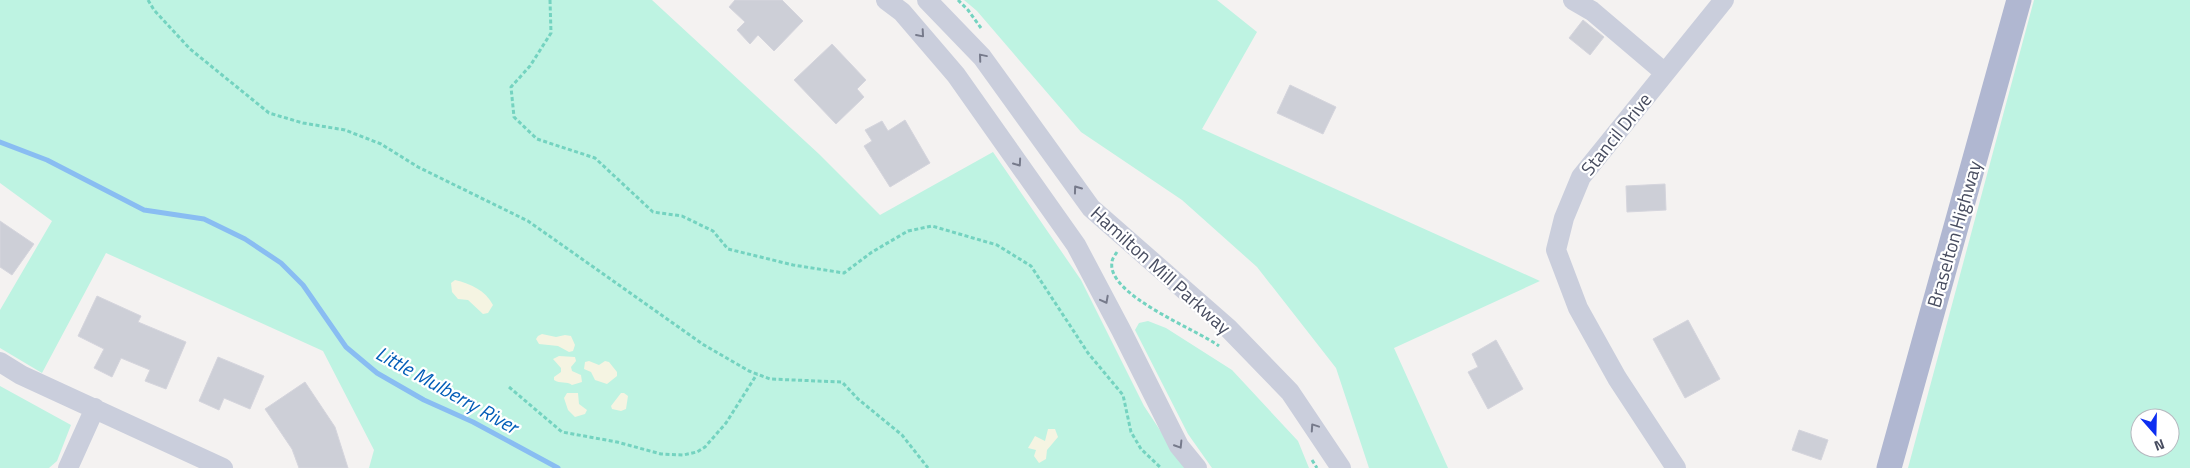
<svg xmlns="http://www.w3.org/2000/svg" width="2190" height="468" font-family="'Titillium Web',sans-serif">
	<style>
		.green { fill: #bef3e2; fill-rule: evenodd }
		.sand { fill: #f5f4e2 }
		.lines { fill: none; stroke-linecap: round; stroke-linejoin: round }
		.stream { stroke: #89bdf2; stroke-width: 5 }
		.building { fill: #cdcfd7; stroke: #d5d5dd }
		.path { stroke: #74d3c0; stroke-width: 3; stroke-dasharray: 4 2.5; stroke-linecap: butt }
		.minor { stroke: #cacedc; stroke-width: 20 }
		.major { stroke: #b0b7d1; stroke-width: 25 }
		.oneway { stroke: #767a8b }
		.labels { text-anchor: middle; stroke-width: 4.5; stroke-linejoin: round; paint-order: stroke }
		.street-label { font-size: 19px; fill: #484d60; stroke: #fff }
		.water-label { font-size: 20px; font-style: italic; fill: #035db8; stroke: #fff }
	</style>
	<rect width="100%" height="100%" fill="#f4f2f1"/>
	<!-- green -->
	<path class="green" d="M0,0H652L819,154L880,215L993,152L1081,280L1144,406L1185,468H369L374,450L323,351L106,253L42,373L0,348V310L52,221L0,183Z
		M964,0H1217L1257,32L1202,129L1540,281L1394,348L1448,468H1369L1336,368L1257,267L1182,200L1081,132L977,11Z
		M2034,0H2190V468H1908ZM2140,418H2170V448H2140Z
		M1148,321L1166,328L1232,370L1298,441L1309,468H1212L1188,434L1135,330L1139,323Z
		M0,386L71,425L57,461L49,468H0Z"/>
	<!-- sand -->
	<path class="sand" d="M455,280C471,284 485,290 493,305L488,313L483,314L468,300L458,299L452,292L451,283Z
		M542,334L556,337L565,335L571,336L575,345L573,351L569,352L558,346L539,344L536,339L538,336Z
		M559,356L575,357L576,361L571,367L572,371L581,375L582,382L572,385C567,381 560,384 554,380V377L561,372V368L553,359Z
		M589,361L599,365L605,361L609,362L617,372V376L607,384L595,380L591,372L584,369L585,362Z
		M567,393H578L579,404L587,410L585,414L575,417L568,410L564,398Z
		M621,393H624L628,396L626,409L621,411L612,409L611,406Z
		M1048,429H1055L1058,437L1047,450L1046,459L1039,463L1034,456L1036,450L1028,448L1035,436L1045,441Z"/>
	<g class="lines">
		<!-- stream -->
		<path class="stream" d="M0,142L47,160L144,210L204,219L245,239L281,263L303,285L346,347L377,373L424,400L473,422L558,468"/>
	</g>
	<!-- building -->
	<path class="building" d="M735,0H782L803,21L774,51L758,35L750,44L737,30L745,22L729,7Z
		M1583,20L1604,37L1590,55L1569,38Z
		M832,44L866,80L857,89L864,97L836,124L794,80Z
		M1290,85L1336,107L1323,134L1277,113Z
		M905,120L930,163L890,187L864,146L872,141L865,130L882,121L888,131Z
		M1665,184L1666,210L1627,212L1626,186Z
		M0,221L34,244L12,275L0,267Z
		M97,296L141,316L138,322L186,342L166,389L145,381L150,370L121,358L112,377L94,368L104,349L78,336Z
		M1688,320L1720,379L1685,398L1653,339Z
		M1496,340L1523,389L1488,409L1468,372L1478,367L1472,354Z
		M218,357L264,376L250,409L224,398L219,410L199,401Z
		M305,382L335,427L348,468H299L292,449L265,409Z
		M1799,430L1828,440L1821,460L1792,450Z"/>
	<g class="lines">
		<!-- path -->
		<path class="path" d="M148,0L154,10L190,49L269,113L303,123L345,130L381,144L418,167L528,221L704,345L749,371L770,379L842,382L858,399L902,435L928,468
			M550,0L551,33L530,66L511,87L514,117L537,139L595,158L653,212L682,216L713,231L728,249L793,265L844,273L872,252L908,231L932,226L997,245L1031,266L1088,353L1123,395L1131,432L1141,449L1161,468
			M958,0L968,10L981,28
			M1117,252C1115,255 1112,259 1112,262C1106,295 1198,330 1219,346
			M509,387L562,432L617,442L661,454L683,455L697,452L705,447L726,423L757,374
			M1312,460L1317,468"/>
		<!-- minor -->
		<path class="minor" d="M886,0L902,12L956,75L1076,245L1121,330L1179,446L1197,468
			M927,0L982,57L1091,208L1228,328L1290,392L1341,468
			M1573,0L1592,11L1665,73
			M0,362L21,375L223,468
			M68,468L95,408
			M1676,468L1617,378L1578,308L1556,250L1564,218L1581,177L1724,0"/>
		<!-- major -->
		<path class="major" d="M1889,468L2019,0"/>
	</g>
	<!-- one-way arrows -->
	<defs><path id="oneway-chevron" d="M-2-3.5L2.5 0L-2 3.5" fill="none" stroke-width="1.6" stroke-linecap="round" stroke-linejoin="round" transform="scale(1.25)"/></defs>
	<g class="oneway">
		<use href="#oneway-chevron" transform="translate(921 34) rotate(49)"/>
		<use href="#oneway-chevron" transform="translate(982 57) rotate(-130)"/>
		<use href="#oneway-chevron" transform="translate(1018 163) rotate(55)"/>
		<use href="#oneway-chevron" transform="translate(1077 189) rotate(-126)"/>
		<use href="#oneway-chevron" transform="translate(1105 300) rotate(62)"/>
		<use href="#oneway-chevron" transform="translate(1314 427) rotate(-124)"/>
		<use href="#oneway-chevron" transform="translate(1179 445) rotate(58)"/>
	</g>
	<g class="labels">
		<!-- street labels -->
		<g class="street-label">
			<text transform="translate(1616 134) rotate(-51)" y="7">Stancil Drive</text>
			<text transform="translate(1954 234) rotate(-74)" y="7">Braselton Highway</text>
			<text transform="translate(1161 270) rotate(42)" y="7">Hamilton Mill Parkway</text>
		</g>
		<!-- water labels -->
		<g class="water-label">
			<text transform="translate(447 390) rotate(29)" y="7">Little Mulberry River</text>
		</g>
	</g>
	<!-- north arrow -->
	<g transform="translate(2155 433) rotate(160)"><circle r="24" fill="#ffffff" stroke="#b6b8bf"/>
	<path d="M0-4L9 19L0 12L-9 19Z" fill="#0d2ef1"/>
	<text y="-8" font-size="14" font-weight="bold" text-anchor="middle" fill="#484d60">N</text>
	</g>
</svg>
